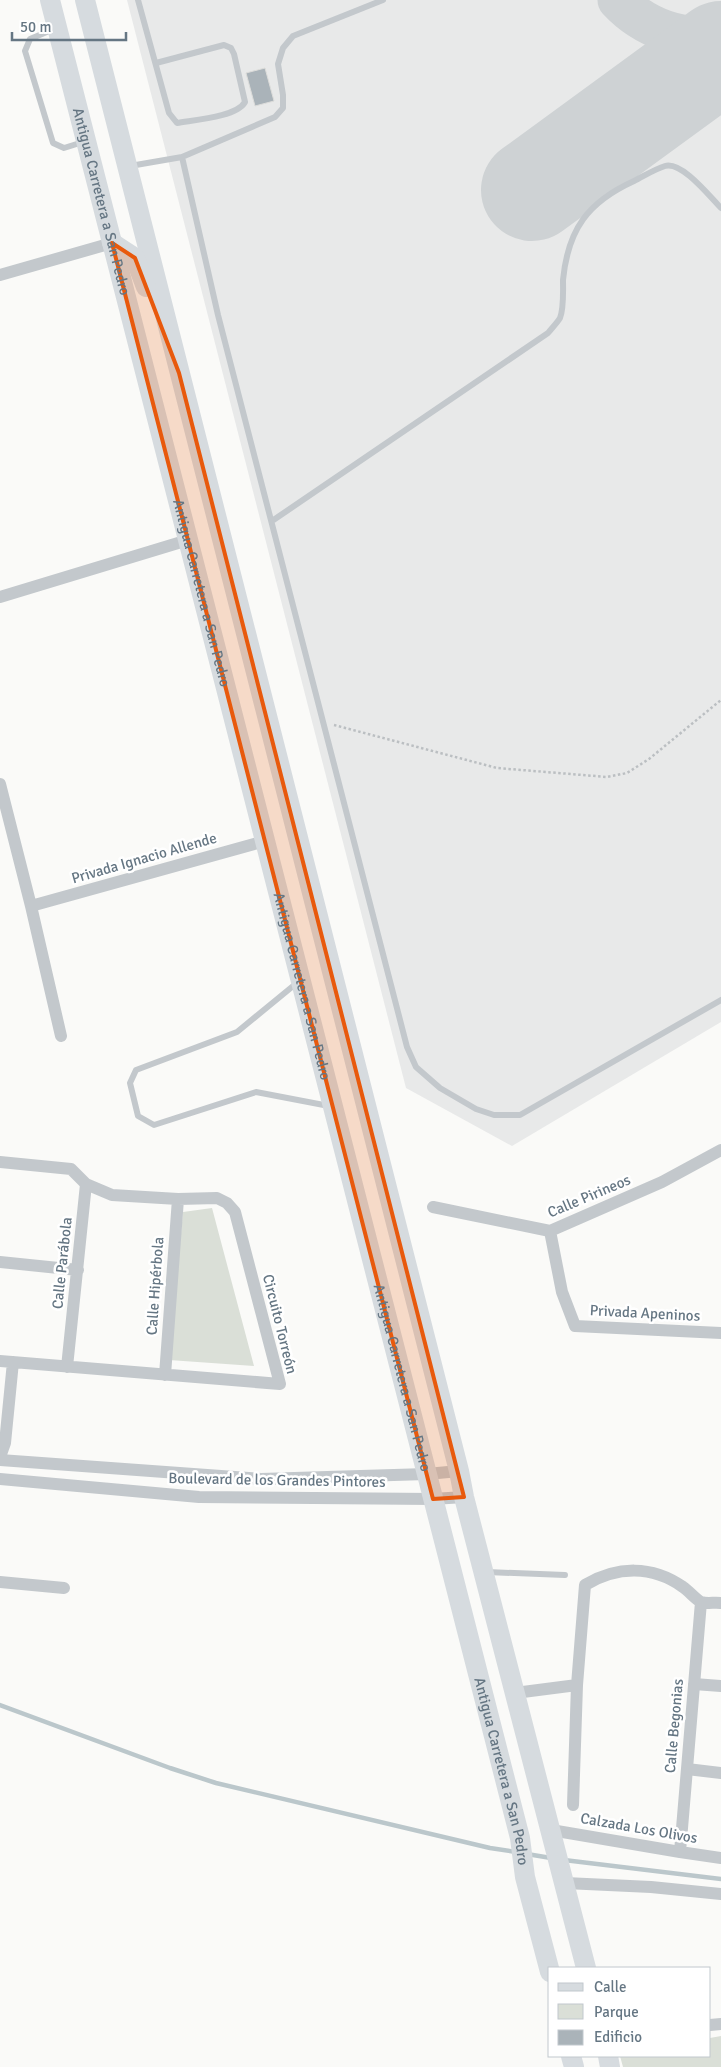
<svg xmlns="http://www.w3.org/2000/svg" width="721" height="2067" font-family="Signika,sans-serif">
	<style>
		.built { fill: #e8e9e9 }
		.green { fill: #dadfd7 }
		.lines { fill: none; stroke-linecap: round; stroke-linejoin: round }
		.stream { stroke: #bbc7cb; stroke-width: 4.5 }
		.taxiway { stroke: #ced2d4; stroke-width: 41 }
		.runway { stroke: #ced2d4; stroke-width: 102 }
		.building { fill: #aab3b9; stroke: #dcdcda }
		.path { stroke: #bbbfc2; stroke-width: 2.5; stroke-dasharray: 2.5 2.5; stroke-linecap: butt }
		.service { stroke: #c3c8cc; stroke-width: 6 }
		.minor { stroke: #c3c8cc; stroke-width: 12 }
		.primary { stroke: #d6dbdf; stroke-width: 20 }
		.marked { fill: #e8590c; fill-opacity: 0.2; stroke: #e8590c; stroke-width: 4; stroke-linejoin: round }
		.labels { text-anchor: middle; stroke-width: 5; stroke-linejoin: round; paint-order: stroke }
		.street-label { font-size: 15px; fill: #657683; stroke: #fff }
	</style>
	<rect width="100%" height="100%" fill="#fafaf8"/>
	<!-- built -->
	<path class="built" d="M127,0H721V1022L512,1146L406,1088Z"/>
	<!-- green -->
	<path class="green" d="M212,1208L254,1366L169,1360L183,1212Z
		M721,2036V2067H623L620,2056H710V2038Z"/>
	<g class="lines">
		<!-- stream -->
		<path class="stream" d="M0,1705L170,1768L216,1783L490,1848L516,1852
			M527,1854L551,1858
			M564,1860L721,1879"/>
		<!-- taxiway -->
		<path class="taxiway" d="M618,0C644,28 683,42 721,35"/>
		<!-- runway -->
		<path class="runway" d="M532,190L721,52"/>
	</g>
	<!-- building -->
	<path class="building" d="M265,68L274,101L255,106L246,73Z"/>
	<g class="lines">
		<!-- path -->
		<path class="path" d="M334,725L497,768L607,777L627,773L649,759L721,700"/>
		<!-- service -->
		<path class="service" d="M138,0L169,113L177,123C193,120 237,117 245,102L234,54L231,48L224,45L156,63
			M54,29L30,39L25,51L53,143L64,148L83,142
			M182,157L275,117L283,108V95L278,64L283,48L293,36L383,0
			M130,166L182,157L218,315L407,1047L416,1067L440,1088L476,1109L494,1115H520L721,1000
			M272,521L548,333C552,328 557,323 560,318C564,308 563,291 563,280C568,229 588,202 634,181C644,176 655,169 665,166C682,161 710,197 721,208
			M298,982L237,1032L136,1070L130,1083L138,1116L154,1125L256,1092L329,1106
			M487,1572L565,1575"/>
		<!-- minor -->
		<path class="minor" d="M0,275L112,243
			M0,597L188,540
			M0,784L31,906L61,1036
			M31,906L265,841
			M0,1162L71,1169L86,1184L67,1367
			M433,1207L550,1231L662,1182L721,1150
			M550,1231L562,1292L575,1326L721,1333
			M0,1262L78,1270
			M0,1361L280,1384L235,1212L227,1203L217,1198L178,1199L112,1195L86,1184
			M165,1375L178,1199
			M0,1457L5,1443L13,1362
			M0,1460L261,1479L427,1474L459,1471
			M0,1479L199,1497L433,1499L464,1497
			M0,1582L64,1588
			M694,1684L721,1686
			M515,1693L577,1685
			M687,1769L721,1773
			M573,1805L577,1685L585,1585C617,1566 652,1565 683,1587C689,1591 695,1599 701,1602C707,1604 715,1602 721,1603
			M551,1830L680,1852L721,1858
			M680,1852L701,1602
			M565,1883L651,1887L721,1894
			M710,2025L721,2024"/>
		<!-- primary -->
		<g class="primary">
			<path id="s1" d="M50,0L520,1838L525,1877L550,1972"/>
			<path d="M85,0L459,1471L464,1497L586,1968"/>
			<path d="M112,243L135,258L146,287"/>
			<path d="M571,2056L574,2067"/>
			<path d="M608,2056L610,2067"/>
		</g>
	</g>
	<!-- marked area -->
	<path class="marked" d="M112,243L135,258L179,373L464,1497L433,1499Z"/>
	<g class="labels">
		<!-- street labels -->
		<g class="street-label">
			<text dy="5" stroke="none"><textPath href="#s1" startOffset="208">Antigua Carretera a San Pedro</textPath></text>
			<text dy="5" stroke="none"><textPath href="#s1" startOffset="612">Antigua Carretera a San Pedro</textPath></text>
			<text transform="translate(144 858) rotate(-16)" y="5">Privada Ignacio Allende</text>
			<text dy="5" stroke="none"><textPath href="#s1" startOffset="1018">Antigua Carretera a San Pedro</textPath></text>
			<text transform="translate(589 1196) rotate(-23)" y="5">Calle Pirineos</text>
			<text transform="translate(62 1263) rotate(-84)" y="5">Calle Parábola</text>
			<text transform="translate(155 1286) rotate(-86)" y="5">Calle Hipérbola</text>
			<text transform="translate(645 1313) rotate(3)" y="5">Privada Apeninos</text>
			<text transform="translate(280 1324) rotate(76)" y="5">Circuito Torreón</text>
			<text dy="5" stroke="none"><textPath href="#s1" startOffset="1422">Antigua Carretera a San Pedro</textPath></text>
			<text transform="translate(277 1480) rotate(1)" y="5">Boulevard de los Grandes Pintores</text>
			<text transform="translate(674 1726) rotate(-85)" y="5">Calle Begonias</text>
			<text dy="5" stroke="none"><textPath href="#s1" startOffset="1828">Antigua Carretera a San Pedro</textPath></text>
			<text transform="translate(639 1828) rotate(10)" y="5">Calzada Los Olivos</text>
		</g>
	</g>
	<!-- legend -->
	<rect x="548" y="1967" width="162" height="90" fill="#ffffff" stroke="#c1c8cd"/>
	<rect x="558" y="1983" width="25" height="8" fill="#d6dbdf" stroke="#c1c8cd"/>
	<text x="594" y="1992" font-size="15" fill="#657683">Calle</text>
	<rect x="558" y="2004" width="25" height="15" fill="#dadfd7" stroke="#c1c8cd"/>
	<text x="594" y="2017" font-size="15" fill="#657683">Parque</text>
	<rect x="558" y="2030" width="25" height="15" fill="#aab3b9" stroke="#c1c8cd"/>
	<text x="594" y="2042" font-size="15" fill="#657683">Edificio</text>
	<!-- scale -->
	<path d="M12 32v8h114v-8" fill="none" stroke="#657683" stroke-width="2.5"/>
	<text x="20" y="32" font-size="15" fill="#657683" stroke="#ffffff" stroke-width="4" paint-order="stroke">50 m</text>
</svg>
